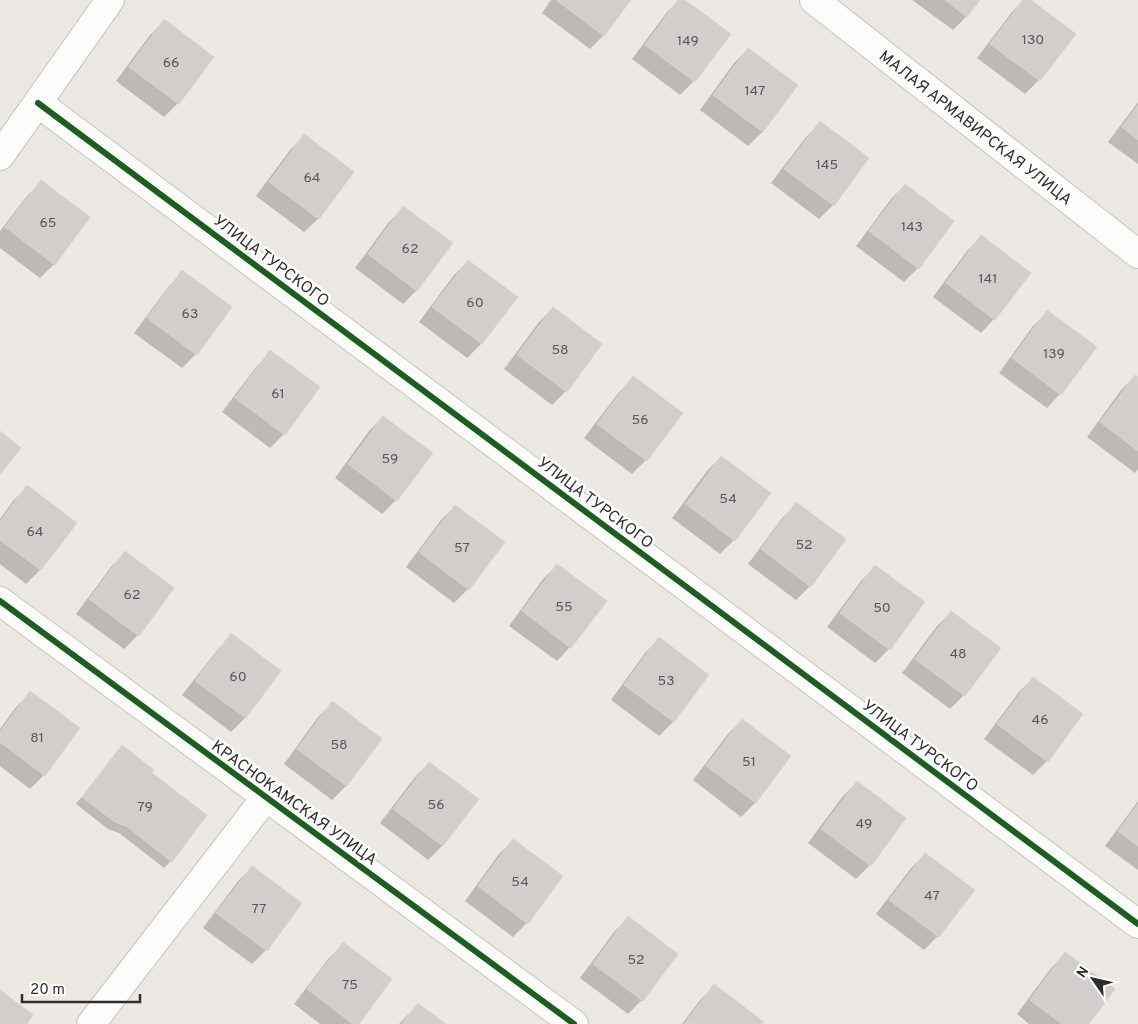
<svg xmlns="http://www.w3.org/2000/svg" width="1138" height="1024" font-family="Overpass,sans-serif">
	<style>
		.shadow { fill: #0003 }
		.building { fill: #d1cecb; stroke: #d7d4d0 }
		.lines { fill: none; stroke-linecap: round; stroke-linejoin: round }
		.minor-casing { stroke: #c5c4c5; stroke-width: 30 }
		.minor { stroke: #fcfcfb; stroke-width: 28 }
		.cycleway-casing { stroke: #fff; stroke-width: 9 }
		.cycleway { stroke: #1b5e20; stroke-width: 6 }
		.labels { text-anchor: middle; stroke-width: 5; stroke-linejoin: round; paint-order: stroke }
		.number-label { font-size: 14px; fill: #585857 }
		.street-label { font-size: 16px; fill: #2e2e2e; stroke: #fff }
	</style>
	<rect width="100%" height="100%" fill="#ece8e4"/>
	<!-- shadow -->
	<path class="shadow" d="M551,0H630L604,35L590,49L542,13Z
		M679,0H683L694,81L680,95L632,59L667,12Z
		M912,0H978L967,16L953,30Z
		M1024,0H1029L1074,34L1039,80L1025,94L977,58L1012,12Z
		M164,21L212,57L178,103L164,117L116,81L150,35Z
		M748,49L796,85L762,132L748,146L700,110L734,63Z
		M1138,102V164L1108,142Z
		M820,123L833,205L819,219L771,183L806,137Z
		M304,136L353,172L318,219L304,232L256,196L290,150Z
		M41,182L54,264L40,278L0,248V231L27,196Z
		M905,185L918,268L904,282L856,246L891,199Z
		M403,208L417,290L403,304L355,268L389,222Z
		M981,237L994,319L981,333L933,297L967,251Z
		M468,261L516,298L481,344L467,358L419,322L454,275Z
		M182,272L230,308L196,354L182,368L134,333L169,286Z
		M553,308L566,391L552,405L504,369L539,322Z
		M1047,312L1060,394L1047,408L999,373L1033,326Z
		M271,352L319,387L284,434L270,448L222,412L257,366Z
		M1135,376L1138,379V469L1135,473L1087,437L1121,390Z
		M633,378L646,460L632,474L584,438L619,392Z
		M383,417L396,500L382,514L335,478L369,431Z
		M721,457L734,540L720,554L672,518L707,471Z
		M27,487L40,570L26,584L0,564V519L13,501Z
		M797,503L810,586L796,600L748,564L783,517Z
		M455,506L468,589L454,603L406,567L441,520Z
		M125,553L173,589L138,635L124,649L76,614L111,567Z
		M557,565L570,647L557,661L509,626L543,579Z
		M875,567L889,649L875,663L827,627L861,581Z
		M951,612L964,695L950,709L902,673L937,626Z
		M232,635L280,671L245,718L231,732L182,695L218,649Z
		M659,639L707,675L673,722L659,736L611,700L645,653Z
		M1033,678L1047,761L1033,775L984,739L1019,692Z
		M30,693L44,775L30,789L0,766V729L16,707Z
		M332,703L380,739L346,786L332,800L284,764L318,717Z
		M742,720L790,756L755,803L741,817L693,780L728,734Z
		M122,746L150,773L171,861L164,868L119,833L108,829L76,804Z
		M429,763L477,799L442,846L428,860L380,823L415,777Z
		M857,782L870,865L856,879L808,843L843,796Z
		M1138,801V870L1105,846Z
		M513,840L527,923L513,937L465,901L499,854Z
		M925,854L938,936L924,950L876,914L911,868Z
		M252,867L266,950L252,964L203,928L238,881Z
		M628,918L677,954L642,1000L628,1014L580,978L614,932Z
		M343,944L358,1024H320L294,1004L329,958Z
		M1065,954L1088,1024H1029L1017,1014L1051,968Z
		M714,986L761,1024H682L700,1000Z
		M418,1004L444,1024H399Z"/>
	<!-- building -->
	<path class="building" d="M556,0H631L604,36Z
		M678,0H685L731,34L695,82L645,45Z
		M945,0H980L967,17Z
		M1023,0H1031L1076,34L1040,81L990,44Z
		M164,19L214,57L179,104L129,67Z
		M748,48L798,85L763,132L713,95Z
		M1138,105V140L1122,127Z
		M820,121L869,158L834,206L784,169Z
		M304,134L354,172L319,219L269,182Z
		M41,180L90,217L55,265L5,227Z
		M905,184L954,221L919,269L869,231Z
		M403,206L453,243L417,291L368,254Z
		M981,235L1031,273L995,320L946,283Z
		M468,260L518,297L482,344L432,307Z
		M182,270L232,307L197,355L147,318Z
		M553,307L602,344L567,392L517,355Z
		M1047,310L1097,347L1061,395L1012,358Z
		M270,350L320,387L285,435L235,398Z
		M1135,375L1138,377V451L1100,422Z
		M633,376L683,413L647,461L597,424Z
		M383,416L433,453L397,501L348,464Z
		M0,431L21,448L0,474Z
		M721,456L771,493L735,541L686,504Z
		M27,485L77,523L41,570L0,540V522Z
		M796,502L846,539L811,587L761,549Z
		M455,505L505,542L469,590L419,552Z
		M125,551L174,588L139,636L89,599Z
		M557,564L607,601L571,648L522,611Z
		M875,565L925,602L890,650L840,613Z
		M951,611L1001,648L965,696L915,659Z
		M231,633L281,671L246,718L195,681Z
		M659,637L709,675L674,722L624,685Z
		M1033,677L1083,714L1048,762L997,724Z
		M30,691L80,728L45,776L0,742V732Z
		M332,701L382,739L347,786L297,749Z
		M742,719L791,756L756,803L706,766Z
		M122,745L154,770L152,773L207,815L172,862L126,826L115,822L82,797Z
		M429,762L479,799L443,846L393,809Z
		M857,781L906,818L871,866L821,829Z
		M1138,804V846L1118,831Z
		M513,839L563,876L528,924L478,886Z
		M925,853L975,890L939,937L889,900Z
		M252,866L302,903L267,951L216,913Z
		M628,916L678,954L643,1001L593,964Z
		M343,942L392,979L359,1024H353L307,989Z
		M1065,952L1115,989L1089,1024H1062L1030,1000Z
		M714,984L764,1022L762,1024H684Z
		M0,990L33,1015L27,1024H0Z
		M418,1003L446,1024H402Z"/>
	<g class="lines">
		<!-- minor casing -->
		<g class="minor-casing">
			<g id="minor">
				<path id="s1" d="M814,0L1138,254"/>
				<path d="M38,103L1138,924"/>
				<path d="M0,156L110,0"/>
				<path d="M0,601L574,1024"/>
				<path d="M91,1024L266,797"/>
			</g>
		</g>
		<!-- minor -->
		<use href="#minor" class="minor"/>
		<!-- cycleway casing -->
		<g class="cycleway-casing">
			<path id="cycleway" d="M38,103L1138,924
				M0,601L574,1024"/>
		</g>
		<!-- cycleway -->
		<use href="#cycleway" class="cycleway"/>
	</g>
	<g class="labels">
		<!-- number labels -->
		<g class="number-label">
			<text x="1033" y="44">130</text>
			<text x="688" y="45">149</text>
			<text x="171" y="67">66</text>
			<text x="755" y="95">147</text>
			<text x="827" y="169">145</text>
			<text x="312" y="182">64</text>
			<text x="48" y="227">65</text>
			<text x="912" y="231">143</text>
			<text x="410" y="253">62</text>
			<text x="988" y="283">141</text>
			<text x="475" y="307">60</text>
			<text x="190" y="318">63</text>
			<text x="560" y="354">58</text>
			<text x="1054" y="358">139</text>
			<text x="278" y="398">61</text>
			<text x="640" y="424">56</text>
			<text x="390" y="463">59</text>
			<text x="728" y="503">54</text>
			<text x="35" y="536">64</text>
			<text x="804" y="549">52</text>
			<text x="462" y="552">57</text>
			<text x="132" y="599">62</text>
			<text x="564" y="611">55</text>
			<text x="882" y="612">50</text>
			<text x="958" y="658">48</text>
			<text x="238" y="681">60</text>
			<text x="666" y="685">53</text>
			<text x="1040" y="724">46</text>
			<text x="37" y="742">81</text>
			<text x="339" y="749">58</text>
			<text x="749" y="766">51</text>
			<text x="436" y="809">56</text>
			<text x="145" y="811">79</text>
			<text x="864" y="828">49</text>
			<text x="520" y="886">54</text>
			<text x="932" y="900">47</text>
			<text x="259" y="913">77</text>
			<text x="636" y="964">52</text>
			<text x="350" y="989">75</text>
		</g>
		<!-- street labels -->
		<g class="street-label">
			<text dy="6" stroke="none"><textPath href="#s1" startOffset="206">МАЛАЯ АРМАВИРСКАЯ УЛИЦА</textPath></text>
			<text transform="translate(272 260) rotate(37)" y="6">УЛИЦА ТУРСКОГО</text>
			<text transform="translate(596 502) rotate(37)" y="6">УЛИЦА ТУРСКОГО</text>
			<text transform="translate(921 745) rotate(37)" y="6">УЛИЦА ТУРСКОГО</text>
			<text transform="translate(295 802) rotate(36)" y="6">КРАСНОКАМСКАЯ УЛИЦА</text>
		</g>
	</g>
	<!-- north arrow -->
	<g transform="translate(1093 979) rotate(304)" stroke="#ffffff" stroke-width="4" paint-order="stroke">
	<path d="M0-4L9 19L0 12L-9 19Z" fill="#2e2e2e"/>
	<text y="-8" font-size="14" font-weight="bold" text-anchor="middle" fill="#2e2e2e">N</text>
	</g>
	<!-- scale -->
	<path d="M22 994v8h118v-8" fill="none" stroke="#2e2e2e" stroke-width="2.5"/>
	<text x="30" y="994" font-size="15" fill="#2e2e2e" stroke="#ffffff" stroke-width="4" paint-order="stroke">20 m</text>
</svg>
